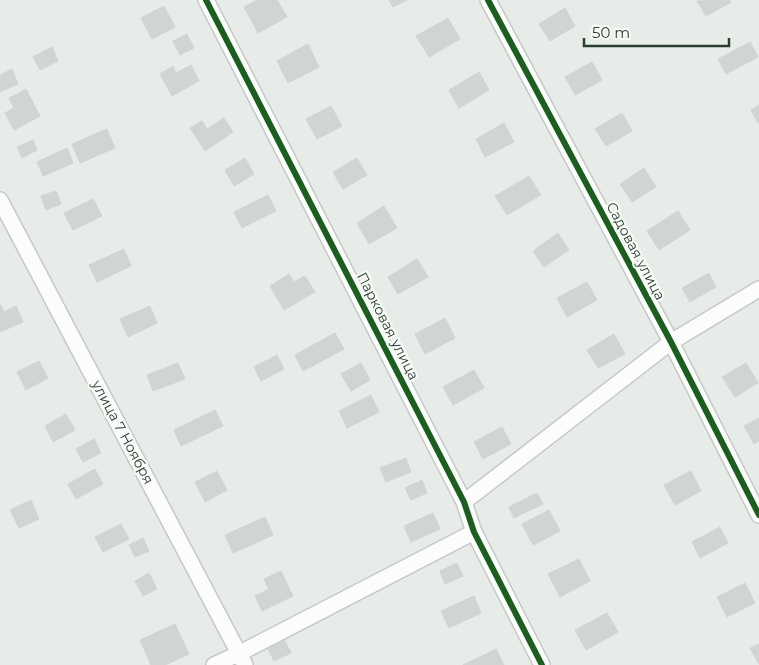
<svg xmlns="http://www.w3.org/2000/svg" width="759" height="665" font-family="Montserrat,sans-serif">
	<style>
		.building { fill: #d1d5d2; stroke: #d1d5d2 }
		.lines { fill: none; stroke-linecap: round; stroke-linejoin: round }
		.minor-casing { stroke: #c5c9c6; stroke-width: 18 }
		.minor { stroke: #fcfcfc; stroke-width: 15 }
		.cycleway-casing { stroke: #f7faf7; stroke-width: 9 }
		.cycleway { stroke: #1b5e20; stroke-width: 6 }
		.labels { text-anchor: middle; stroke-width: 4.5; stroke-linejoin: round; paint-order: stroke }
		.street-label { font-size: 14px; fill: #273e30; stroke: #f7faf7 }
	</style>
	<rect width="100%" height="100%" fill="#e8ece9"/>
	<!-- building -->
	<path class="building" d="M257,0H277L287,17L258,33L244,7Z
		M389,0H407L393,7Z
		M730,0L731,2L706,16L697,1Z
		M164,6L175,27L152,39L141,18Z
		M565,8L575,26L550,41L539,24Z
		M448,18L460,39L429,57L416,36Z
		M187,34L194,48L180,55L173,41Z
		M750,42L758,57L726,74L718,59Z
		M308,44L319,67L288,83L277,61Z
		M52,47L58,61L40,70L33,57Z
		M592,62L602,80L575,95L565,77Z
		M191,65L199,81L172,96L160,74L173,66L176,73Z
		M12,69L18,84L0,92V75Z
		M479,72L489,90L459,108L449,90Z
		M26,89L40,116L14,130L5,113L14,108L9,98Z
		M759,105V122L758,123L751,110Z
		M331,106L342,126L317,139L306,119Z
		M622,113L632,131L606,146L595,129Z
		M224,118L233,132L205,151L190,128L202,121L207,129Z
		M504,123L514,142L485,157L476,139Z
		M107,129L115,148L80,163L72,144Z
		M33,140L37,150L22,158L17,147Z
		M67,148L73,163L43,176L37,162Z
		M245,158L254,174L234,186L225,170Z
		M357,158L367,175L343,189L333,172Z
		M644,168L656,187L632,202L620,184Z
		M529,176L541,195L507,215L495,196Z
		M56,191L61,204L46,210L41,196Z
		M268,195L276,211L242,228L234,212Z
		M93,199L102,216L73,230L64,213Z
		M384,206L397,228L369,244L357,223Z
		M678,211L690,230L659,250L647,231Z
		M558,233L569,250L544,267L533,251Z
		M124,249L131,266L97,282L89,265Z
		M417,259L428,277L398,294L388,277Z
		M709,273L716,287L690,302L682,288Z
		M289,274L294,282L305,276L315,292L284,310L270,286Z
		M587,282L597,300L567,317L557,298Z
		M0,304L4,312L16,306L23,322L0,332Z
		M150,306L157,323L128,337L120,319Z
		M445,318L455,338L425,354L415,334Z
		M335,333L344,349L303,371L295,355Z
		M614,334L625,354L598,368L587,350Z
		M277,355L284,369L261,381L254,367Z
		M39,361L48,378L26,390L17,372Z
		M178,363L185,379L153,391L147,375Z
		M361,363L370,380L351,391L341,374Z
		M746,363L758,383L735,397L722,377Z
		M474,370L484,388L453,405L443,387Z
		M371,395L379,412L347,428L339,411Z
		M215,410L223,426L181,446L174,430Z
		M66,414L75,430L53,442L45,426Z
		M759,418V441L754,444L744,426Z
		M502,427L511,444L483,459L474,442Z
		M94,439L101,453L83,462L76,449Z
		M406,458L411,472L386,482L380,468Z
		M95,469L103,484L76,499L68,484Z
		M217,471L227,490L205,502L195,482Z
		M691,471L701,491L675,505L664,485Z
		M422,480L427,493L411,500L405,488Z
		M537,493L543,504L514,518L509,507Z
		M31,500L39,519L19,528L10,510Z
		M549,510L560,531L533,545L522,524Z
		M433,513L440,529L411,542L404,526Z
		M265,517L273,535L233,553L225,535Z
		M121,524L129,539L103,552L95,537Z
		M720,527L728,543L700,558L692,542Z
		M143,538L149,551L135,557L129,545Z
		M579,559L590,581L560,597L548,574Z
		M457,563L463,576L445,584L440,571Z
		M281,571L293,596L262,611L255,596L269,589L264,579Z
		M149,573L157,589L143,596L135,581Z
		M745,583L755,603L727,617L717,597Z
		M474,596L481,613L449,628L441,611Z
		M607,613L618,632L586,650L575,630Z
		M175,624L189,654L165,665H151L140,640Z
		M285,641L291,653L274,661L268,649Z
		M759,644V664L750,648Z
		M496,649L504,665H463Z"/>
	<g class="lines">
		<!-- minor casing -->
		<g class="minor-casing">
			<path id="minor" d="M206,0L464,502L474,532L542,665
				M488,0L671,342L759,515
				M0,200L245,665
				M464,502L671,342L759,289
				M214,665L240,653L474,532"/>
		</g>
		<!-- minor -->
		<use href="#minor" class="minor"/>
		<!-- cycleway casing -->
		<g class="cycleway-casing">
			<path id="cycleway" d="M206,0L464,502L474,532L542,665
				M488,0L671,342L759,515"/>
		</g>
		<!-- cycleway -->
		<use href="#cycleway" class="cycleway"/>
	</g>
	<g class="labels">
		<!-- street labels -->
		<g class="street-label">
			<text transform="translate(636 251) rotate(62)" y="5">Садовая улица</text>
			<text transform="translate(388 326) rotate(63)" y="5">Парковая улица</text>
			<text transform="translate(123 432) rotate(62)" y="5">улица 7 Ноября</text>
		</g>
	</g>
	<!-- scale -->
	<path d="M584 38v8h145v-8" fill="none" stroke="#273e30" stroke-width="2.5"/>
	<text x="592" y="38" font-size="15" fill="#273e30" stroke="#f7faf7" stroke-width="4" paint-order="stroke">50 m</text>
</svg>
